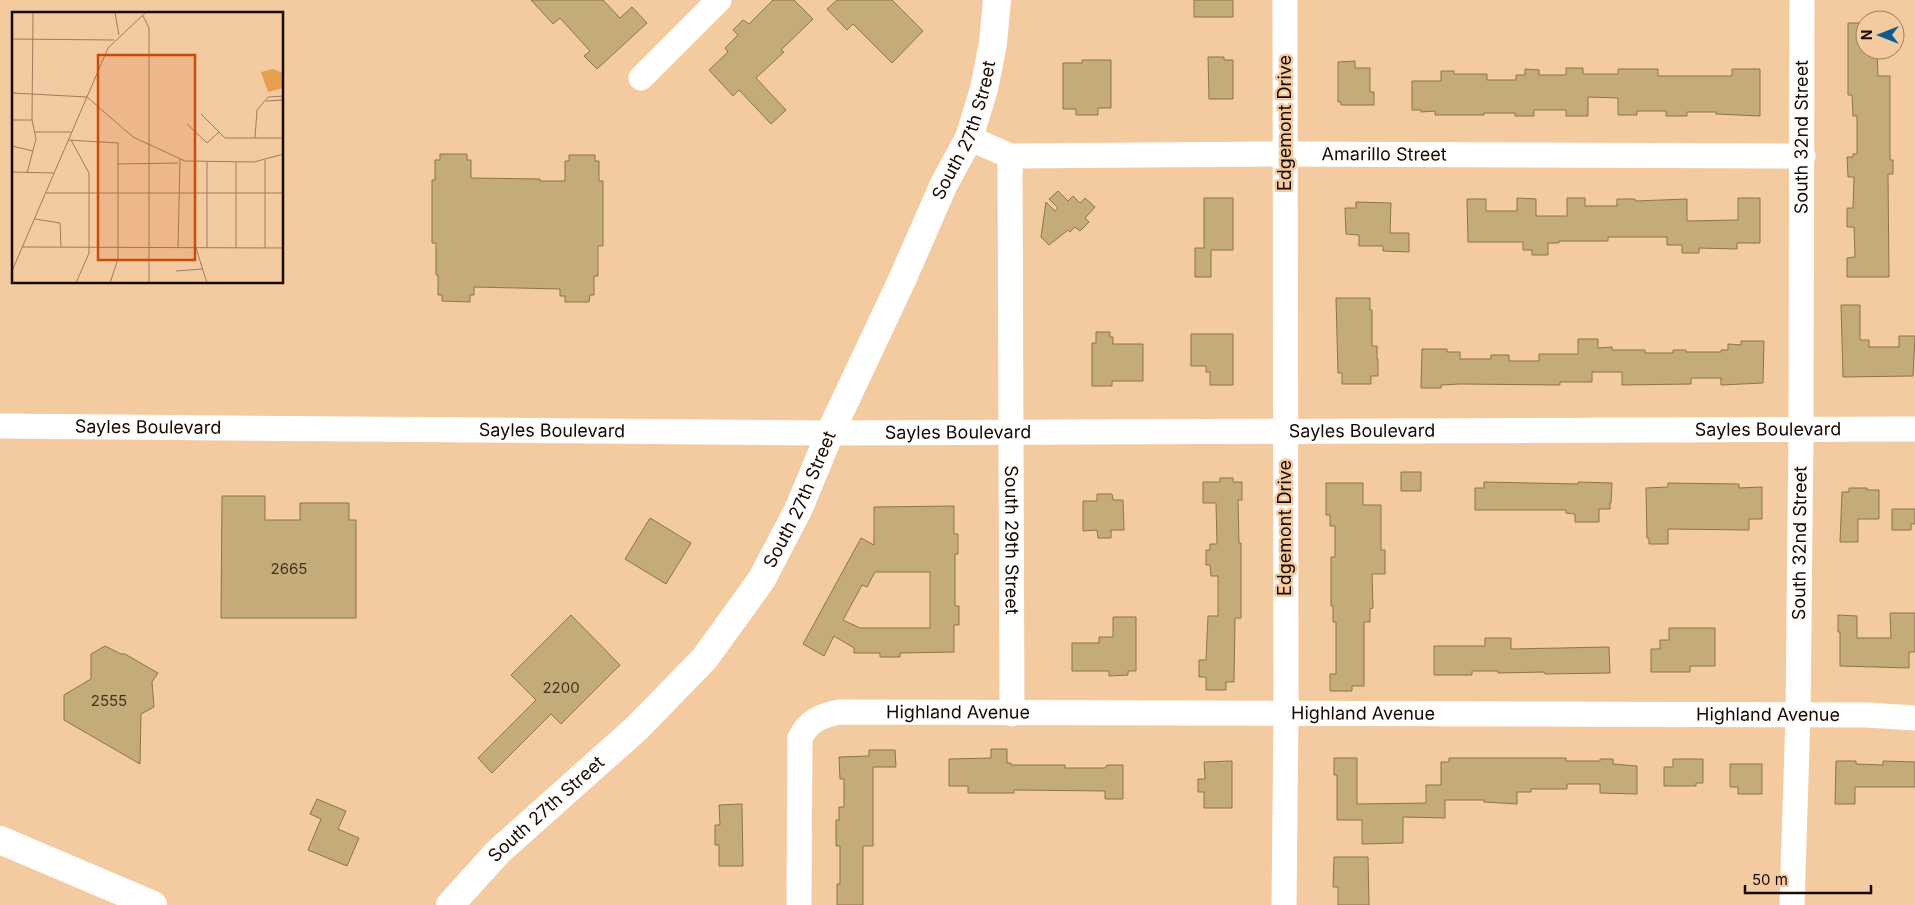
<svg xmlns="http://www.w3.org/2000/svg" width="1915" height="905" font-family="Inter,sans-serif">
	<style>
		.building { fill: #c3ac79; stroke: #8c7645; fill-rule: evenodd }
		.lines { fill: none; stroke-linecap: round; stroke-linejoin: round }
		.minor { stroke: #fff; stroke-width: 25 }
		.major { stroke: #fff; stroke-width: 28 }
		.labels { text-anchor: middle; stroke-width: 5; stroke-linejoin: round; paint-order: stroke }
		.number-label { font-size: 15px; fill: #43321e }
		.street-label { font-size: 18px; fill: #180a00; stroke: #f4caa0 }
		.inset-road { fill: none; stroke: #9c7d60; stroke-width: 1 }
		.view { fill: #c94d0a; fill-opacity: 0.15; stroke: #c94d0a; stroke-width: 2.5 }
		.inset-edge { fill: none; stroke: #180a00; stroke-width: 2.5 }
	</style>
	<rect width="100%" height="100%" fill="#f4caa0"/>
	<!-- building -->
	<path class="building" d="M531,0H603L620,18L632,7L647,23L597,69L584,56L590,51L560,18L553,24Z
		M773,0H794L813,19L781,50L784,52L756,78L786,110L771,124L739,90L733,96L709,70L728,52L725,48L738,35L733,30L743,20L749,24Z
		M837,0H892L923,31L892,63L853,24L847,30L827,9Z
		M1194,0H1233V17H1194Z
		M1848,23H1865V50H1877L1878,76H1890V160H1893V174H1888L1889,277H1847V258L1855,257L1854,227H1847V208H1853L1854,177H1848L1847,157H1853V154H1857V116H1853L1852,95H1848Z
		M1208,57H1224V60H1233V99H1209Z
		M1082,60H1111V108H1098V115H1076V109H1063V63H1082Z
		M1355,61V68H1370V92H1374V105H1341V102H1338V62Z
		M1566,68H1583V74H1618V69H1658V76H1732V69H1760V116L1716,114V112H1687V116H1666V111H1637V115H1618V98L1588,97V116H1566V110H1534V116H1515V113H1484V115H1435V111L1421,112V110H1412V81H1441V71H1454V74H1487V80H1516V75H1525V69L1539,70V75H1566Z
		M440,154H467V160H471V178L540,179V181H565V161H569V155H595V161H599V181H603V246H598V276H594V295H590L589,302H565V296H560V289L474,287V295H470V302L442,301V295H438V275H436V243H432V180H435V160H440Z
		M1058,191L1068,201L1073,196L1080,203L1085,198L1095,207L1085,218L1089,222L1080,231L1075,227L1070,232L1068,230L1049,245L1041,237L1046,202L1055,211L1058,208L1049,199Z
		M1204,198H1233V250H1211V277H1195V248H1204Z
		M1517,198L1536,199V216H1567V198H1585V206H1617V199H1635V201L1687,199V221L1738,220V198H1760V243H1737V249L1699,248V253H1682V245H1667V237H1608V241H1559V243H1548V255H1532V250H1523V242H1468L1467,199H1486V211H1517Z
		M1356,202L1391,203L1390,233H1409V252L1383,251V246H1359V235L1346,234L1345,208H1356Z
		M1336,298H1370V310H1372V346H1377V359H1378V376H1371V384H1342V373H1338Z
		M1841,305H1860V340H1869V347H1899V336H1915L1913,376L1843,377Z
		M1096,332H1110V337H1113V344H1143V381H1112V386H1092V343H1096Z
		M1191,334H1233V385H1210V372H1206V366H1191Z
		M1578,339H1598V348L1612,347V350H1645V353H1673V350H1686V352H1721V350H1728V344L1741,345V341H1764L1763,383L1721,385V378H1691V384L1622,385V372H1592V382H1560V385L1460,384L1441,385V388H1421L1422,349H1447V352H1460V359H1491V355H1509V361H1539V354H1578Z
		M1401,472H1421V491H1401Z
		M1220,478H1233V482H1242V500H1238L1239,543H1241V618H1235L1234,682H1226V690H1206V677H1199V660H1206L1208,616H1218V576H1211L1210,565H1206V550H1210V544H1217L1216,503H1203V482H1220Z
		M1484,482L1578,484V482L1612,483L1611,503H1610V509H1599V522H1575V514L1566,513V510H1475V488H1484Z
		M1326,483H1363V505H1381V550H1385V574H1372L1373,608L1370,609V622H1364V686H1352V691H1330V674H1336V622H1333V606H1331V557H1335V526H1330V515H1326Z
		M1668,483L1739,484V488L1762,487V519H1749V530L1668,529V544H1649V538H1647L1646,488L1668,487Z
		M1849,488H1867V490H1879V519H1858V542H1840L1842,492H1849Z
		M1097,494H1112L1113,500H1123L1124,530H1111V538H1098L1097,530L1083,531V501H1097Z
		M222,496H265V520H300V503H349V520H356V618H221Z
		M954,506V534H958V554H955V606H959V625H954V652L900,653V657H880V653H854V648L834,636L824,656L803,644L861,538L874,545V507ZM875,572H930V628H860L843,620L862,585L867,587Z
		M1892,509H1915V524H1911V530H1892Z
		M650,518L691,543L666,584L625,559Z
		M1890,613H1915V652H1909V668L1840,666V632H1838V615L1857,616V638H1891Z
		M571,615L620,665L561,724L551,714L492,773L478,758L536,700L511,675Z
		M1113,617H1136V671H1128V675L1109,676V671H1072V643H1099V637H1113Z
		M1669,628H1715V666H1690V672H1651V649H1660V640H1669Z
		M1485,638H1511V649L1609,647L1610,673L1545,674L1544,672L1498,673V671H1472V675H1434V646H1485Z
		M105,646L121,654H125L158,673L152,682L154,707L141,714L140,764L64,720V695L91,679V654Z
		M991,749H1007V763H1011V765H1065V768H1105L1107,765H1123V799H1105V791L1014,790V793H968V786H949V759L991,758Z
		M869,750H895L896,767H873V846H863V905H837V884H840V846H836V820H839V807H844V779H840L839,757L869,756Z
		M1334,758H1357V804L1426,803V785H1441V762H1449V758H1566V761H1600V759H1613V764L1637,766V794L1600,793V784H1567V789H1531V792H1517V804L1484,802V800H1445V818L1403,817V843L1362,844V820H1337V775H1334Z
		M1673,759H1703V783H1696V786H1664V767H1673Z
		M1232,761V808H1204V792H1198V779H1205L1204,762Z
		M1836,761H1856V764L1883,765V761L1915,762V787H1855V804H1835Z
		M1730,764H1762V794H1738V787H1730Z
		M317,799L346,811L338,829L359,838L347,866L308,850L321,819L310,814Z
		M742,804L743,866H719V845H715V825H720L719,805Z
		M1334,857H1368L1369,905H1338V887H1333Z"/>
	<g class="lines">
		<!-- minor -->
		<g class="minor">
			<path d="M641,78L719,0"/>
			<path id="s1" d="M969,138L1010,156L1285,154L1803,156"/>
			<path id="s2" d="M1010,156L1012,714"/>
			<path id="s3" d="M0,426L830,433L1915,429"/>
			<path id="s4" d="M799,905L800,738C809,720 821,716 839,712L1866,715L1915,718"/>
			<path d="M1284,905L1286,714L1285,0"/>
			<path id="s5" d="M1792,905L1798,715L1801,430L1802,0"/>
		</g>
		<!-- major -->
		<g class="major">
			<path d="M0,840L153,905"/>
			<path id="s6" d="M450,905L498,852L638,727L705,658L762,579L799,508L830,433L902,280L944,184L969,138L984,89L993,43L997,0"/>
		</g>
	</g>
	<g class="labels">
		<!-- number labels -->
		<g class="number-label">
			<text x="289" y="574">2665</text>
			<text x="561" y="693">2200</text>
			<text x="109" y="706">2555</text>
		</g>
		<!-- street labels -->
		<g class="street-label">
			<text transform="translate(1285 123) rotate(-90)" y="6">Edgemont Drive</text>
			<text dy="6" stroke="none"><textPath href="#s6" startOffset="946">South 27th Street</textPath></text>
			<text dy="6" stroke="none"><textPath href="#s5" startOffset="768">South 32nd Street</textPath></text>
			<text dy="6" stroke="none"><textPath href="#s1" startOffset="419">Amarillo Street</textPath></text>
			<text dy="6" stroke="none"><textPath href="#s3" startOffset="148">Sayles Boulevard</textPath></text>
			<text dy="6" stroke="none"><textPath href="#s3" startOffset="1768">Sayles Boulevard</textPath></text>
			<text dy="6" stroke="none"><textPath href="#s3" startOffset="552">Sayles Boulevard</textPath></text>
			<text dy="6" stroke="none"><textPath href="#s3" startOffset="1362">Sayles Boulevard</textPath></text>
			<text dy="6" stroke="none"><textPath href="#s3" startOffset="958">Sayles Boulevard</textPath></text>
			<text dy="6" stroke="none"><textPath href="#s6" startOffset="541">South 27th Street</textPath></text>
			<text transform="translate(1285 528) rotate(-90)" y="6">Edgemont Drive</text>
			<text dy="6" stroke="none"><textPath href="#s2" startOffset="384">South 29th Street</textPath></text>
			<text dy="6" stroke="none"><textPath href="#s5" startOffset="362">South 32nd Street</textPath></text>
			<text dy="6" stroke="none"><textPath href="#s4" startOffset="335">Highland Avenue</textPath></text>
			<text dy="6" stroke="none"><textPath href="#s4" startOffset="740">Highland Avenue</textPath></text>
			<text dy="6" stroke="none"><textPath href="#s4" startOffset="1145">Highland Avenue</textPath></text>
			<text dy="6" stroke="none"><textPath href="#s6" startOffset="136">South 27th Street</textPath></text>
		</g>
	</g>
	<!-- overview -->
	<g transform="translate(12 12)">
		<rect width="271" height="271" fill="#f4caa0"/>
		<path d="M261,57L271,61V76L256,80L249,60Z" fill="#e79e4f"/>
		<path class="inset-road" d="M103,1L107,23M131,4L137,16V271M0,27L102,28M0,81L75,85L121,125L173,149L242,150L272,142M254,89L272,88M189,102L213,126H272M0,108H20M175,112L195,131L207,120M23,120H59M243,126L245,98L256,85L272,84M56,128L106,131V247L98,271M59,128L77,161V241L64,271M0,134L21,139M253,148V236M195,150V236M224,150V236M106,152L166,151M0,160L42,161M15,161L24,127L20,108L21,1M34,181H272M23,207L48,211L49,235M11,235L272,236M166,236L168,147M184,236L195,271M0,259L96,36L133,1M164,259L191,257"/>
		<path class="view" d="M86,43H183V248H86Z"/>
		<rect width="271" height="271" class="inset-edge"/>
	</g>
	<!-- north arrow -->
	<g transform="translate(1880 35) rotate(270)"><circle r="24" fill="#f4caa0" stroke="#9c7d60"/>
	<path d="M0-4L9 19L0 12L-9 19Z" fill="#115a8d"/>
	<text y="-8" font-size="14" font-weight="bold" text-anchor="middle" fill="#180a00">N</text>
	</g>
	<!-- scale -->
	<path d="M1745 885v8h126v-8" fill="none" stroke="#180a00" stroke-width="2.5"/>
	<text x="1752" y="885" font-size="15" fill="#180a00" stroke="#f4caa0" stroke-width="4" paint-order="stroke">50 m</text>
</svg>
